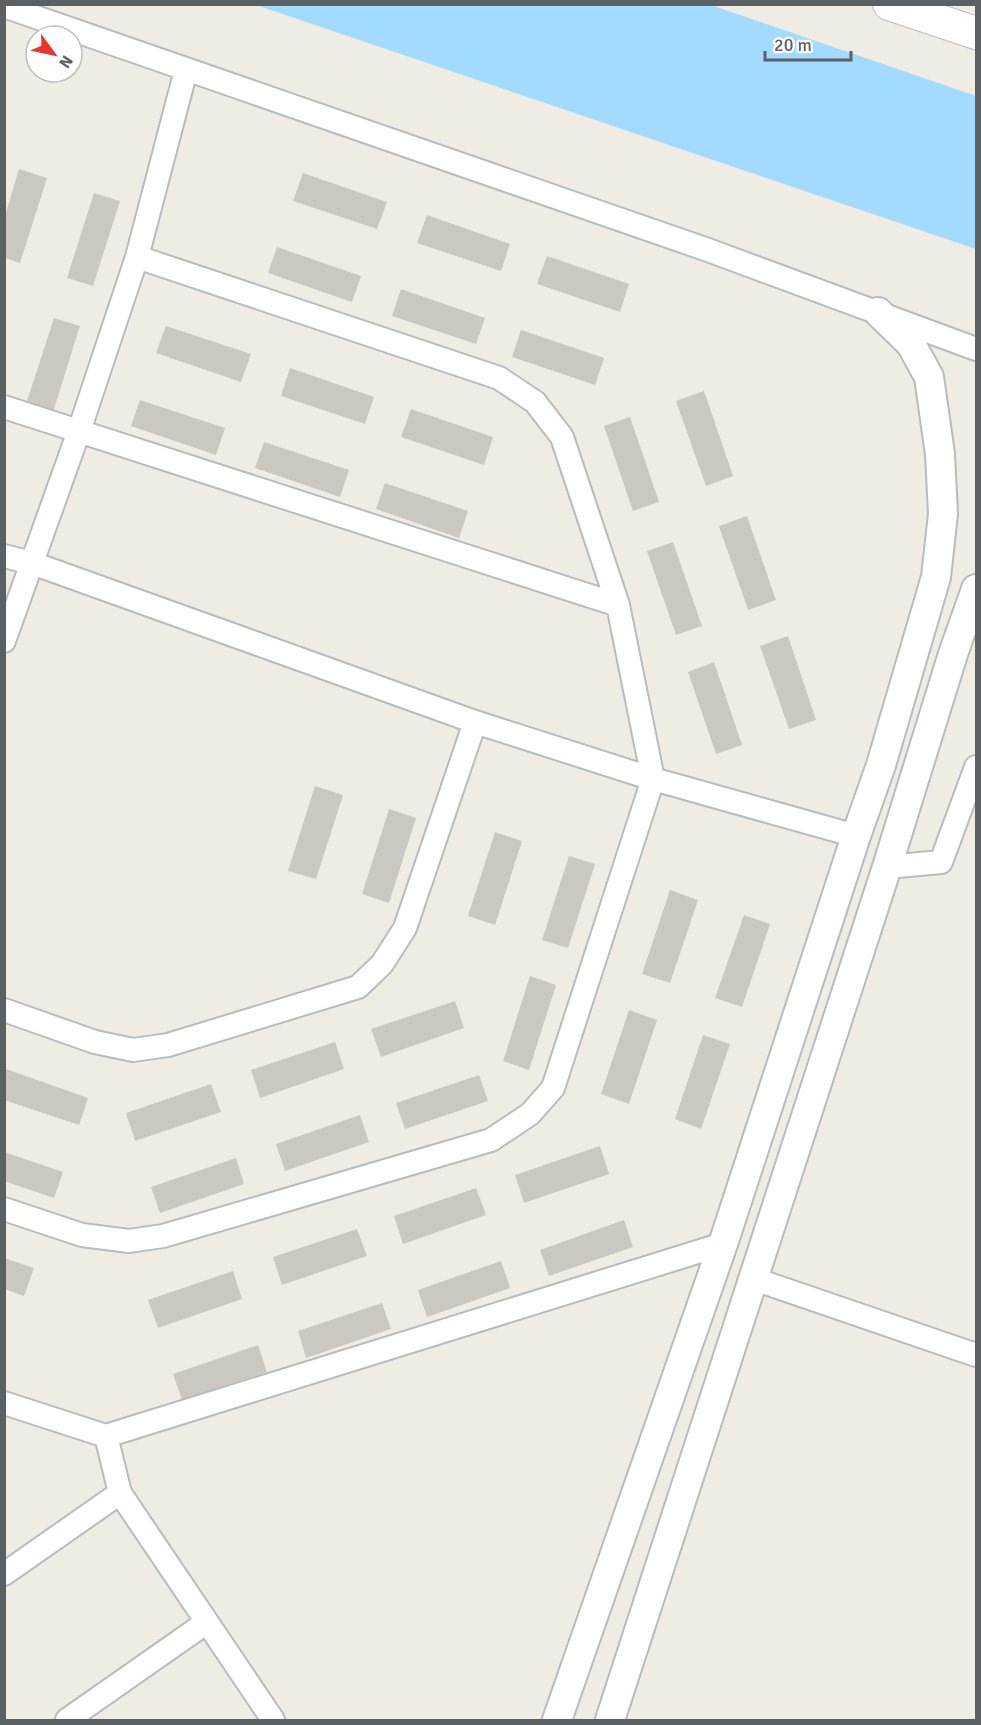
<svg xmlns="http://www.w3.org/2000/svg" width="981" height="1725" font-family="Signika,sans-serif">
	<style>
		.water { fill: #a3daff }
		.building { fill: #cbc8c2 }
		.lines { fill: none; stroke-linecap: round; stroke-linejoin: round }
		.minor-casing { stroke: #b8bbc0; stroke-width: 26 }
		.tertiary-casing { stroke: #b8bbc0; stroke-width: 32 }
		.secondary-casing { stroke: #b7bbc0; stroke-width: 34 }
		.minor { stroke: #fff; stroke-width: 22 }
		.tertiary { stroke: #fff; stroke-width: 28 }
		.secondary { stroke: #fff; stroke-width: 32 }
	</style>
	<rect width="100%" height="100%" fill="#efece3"/>
	<!-- water -->
	<path class="water" d="M256,5H711L976,96V249Z"/>
	<!-- building -->
	<path class="building" d="M19,169L47,178L20,263L5,258V216Z
		M303,173L387,202L377,229L293,201Z
		M94,193L120,201L93,286L67,278Z
		M427,215L510,244L501,271L417,243Z
		M277,247L361,276L352,302L268,273Z
		M547,256L629,284L620,312L537,284Z
		M401,289L485,318L476,344L392,316Z
		M54,318L80,326L53,412L26,404Z
		M166,326L251,354L241,382L156,353Z
		M521,330L604,358L595,385L512,357Z
		M290,368L374,397L365,424L281,396Z
		M704,391L733,476L706,486L676,401Z
		M140,400L225,428L216,455L131,426Z
		M411,409L493,437L484,465L401,437Z
		M630,417L659,502L633,511L604,426Z
		M264,442L349,470L340,497L255,468Z
		M385,483L468,511L459,538L376,509Z
		M747,516L776,600L748,610L719,526Z
		M673,542L702,626L676,635L647,551Z
		M788,636L816,720L789,729L760,646Z
		M714,662L742,745L716,754L688,672Z
		M315,786L343,795L316,879L288,871Z
		M389,809L416,818L389,903L362,894Z
		M495,832L522,841L495,925L468,916Z
		M569,856L595,864L568,948L542,940Z
		M670,890L698,900L670,983L642,974Z
		M744,915L770,924L742,1007L715,998Z
		M530,976L556,985L529,1070L503,1061Z
		M455,1001L464,1028L381,1057L371,1029Z
		M629,1010L657,1020L629,1104L601,1094Z
		M703,1035L730,1044L701,1129L675,1119Z
		M335,1042L344,1069L260,1098L251,1070Z
		M6,1069L88,1098L79,1125L4,1100Z
		M479,1075L488,1101L405,1129L396,1103Z
		M211,1084L221,1112L135,1141L126,1113Z
		M360,1115L369,1142L285,1171L276,1144Z
		M600,1146L609,1174L524,1203L515,1175Z
		M4,1152L63,1172L54,1198L4,1181Z
		M236,1158L244,1184L160,1213L151,1187Z
		M476,1188L486,1215L403,1244L394,1216Z
		M624,1220L633,1247L549,1276L540,1250Z
		M357,1229L367,1256L282,1285L273,1257Z
		M4,1258L34,1268L24,1296L4,1289Z
		M501,1261L510,1288L427,1317L418,1290Z
		M233,1271L242,1299L158,1328L148,1300Z
		M382,1303L391,1329L306,1358L298,1331Z
		M258,1345L267,1372L182,1400L173,1374Z"/>
	<g class="lines">
		<!-- minor casing -->
		<g class="minor-casing">
			<path id="minor" d="M4,6L708,250L976,349
				M4,407L618,605
				M4,556L32,563L475,722L653,779L856,836
				M4,641L79,431L137,257L186,70
				M887,867L941,862L976,767
				M4,1010L95,1042L133,1050L168,1045L358,987L382,964L405,928L475,722
				M4,1209L82,1235L129,1241L163,1236L491,1140L530,1114L553,1088L653,779L618,605L562,437L535,402L499,378L137,257
				M754,1279L976,1355
				M4,1403L106,1436L723,1244
				M106,1436L120,1493L273,1720
				M4,1574L120,1493
				M67,1720L207,1622"/>
		</g>
		<!-- tertiary casing -->
		<g class="tertiary-casing">
			<path id="tertiary" d="M557,1720L723,1244L856,836L881,765L936,577L943,514L940,454L929,377L911,344L878,312
				M610,1720L887,867L953,654L976,589"/>
		</g>
		<!-- secondary casing -->
		<g class="secondary-casing">
			<path id="secondary" d="M889,4L976,33"/>
		</g>
		<!-- minor -->
		<use href="#minor" class="minor"/>
		<!-- tertiary -->
		<use href="#tertiary" class="tertiary"/>
		<!-- secondary -->
		<use href="#secondary" class="secondary"/>
	</g>
	<!-- border -->
	<rect width="981" height="1725" fill="none" stroke="#5b6064" stroke-width="12"/>
	<!-- north arrow -->
	<g transform="translate(54 54) rotate(123)"><circle r="28" fill="#ffffff" stroke="#bdbfc1" stroke-width="1.5"/>
	<path d="M0-4.5L10 22L0 15L-10 22Z" fill="#ee322a"/>
	<text y="-9" font-size="16" font-weight="bold" text-anchor="middle" fill="#5b6064">N</text>
	</g>
	<!-- scale -->
	<path d="M765 51v9h86v-9" fill="none" stroke="#5b6064" stroke-width="3"/>
	<text x="774" y="51" font-size="18" fill="#5b6064" stroke="#ffffff" stroke-width="4.5" paint-order="stroke">20 m</text>
</svg>
